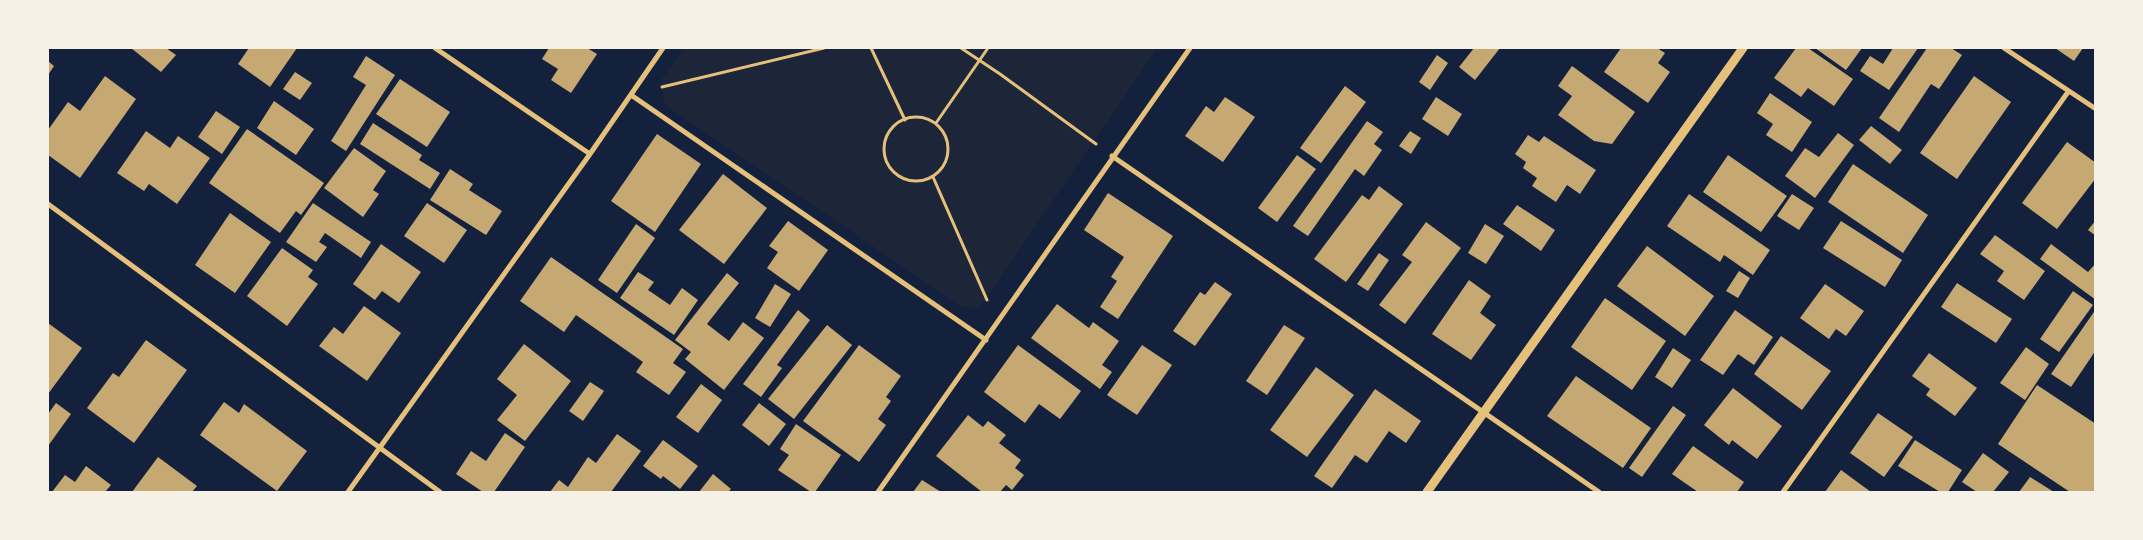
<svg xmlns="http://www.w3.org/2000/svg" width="2143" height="540" font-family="'Golos Text',sans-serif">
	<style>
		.green { fill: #1d2539 }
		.building { fill: #c6a872 }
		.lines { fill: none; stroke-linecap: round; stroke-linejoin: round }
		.path { stroke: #e5c07b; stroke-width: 3 }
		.minor { stroke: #e5c07b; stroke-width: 5 }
		.tertiary { stroke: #e5c07b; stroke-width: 9 }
	</style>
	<rect width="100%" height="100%" fill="#14213d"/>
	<!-- green -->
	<path class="green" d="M685,48H1157L980,308L962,307L665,105L661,80Z"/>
	<!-- building -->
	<path class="building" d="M131,48H166L176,55L161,72Z
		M249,48H297L270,87L238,64Z
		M549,48H587L597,54L571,93L551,80L558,69L542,59Z
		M1474,48H1500L1475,80L1459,67Z
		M1621,48H1657L1665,53L1658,63L1670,72L1648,103L1604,72Z
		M1796,48H1808L1853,79L1834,106L1808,88L1801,97L1774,78Z
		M1815,48H1862L1846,70Z
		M1893,48H1918L1889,90L1860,71L1870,56L1883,64Z
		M1927,48H1951L1962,55L1939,89L1931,84L1899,132L1879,118Z
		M2055,48H2083L2074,61Z
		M1437,55L1448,63L1430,90L1419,82Z
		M366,56L395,75L346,151L331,141L366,85L353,77Z
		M48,61L54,66L48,75Z
		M1572,66L1635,112L1612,144L1594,141L1558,115L1572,96L1558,86Z
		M295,72L312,83L300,100L283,89Z
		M105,76L136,99L80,178L48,155V130L68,102L80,111Z
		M1974,76L2011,102L1957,179L1920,153Z
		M400,79L450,112L427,147L376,114Z
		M1345,86L1366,102L1321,163L1300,148Z
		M1770,93L1812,122L1792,152L1766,135L1773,124L1757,113Z
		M1225,97L1255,117L1223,162L1185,136L1206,106L1214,112Z
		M1436,97L1462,114L1448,136L1422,119Z
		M274,101L314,129L296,155L257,128Z
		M216,111L240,127L222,154L198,137Z
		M1367,121L1383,132L1374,144L1382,150L1364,176L1355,169L1308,236L1293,226Z
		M373,123L422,155L419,160L440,173L430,189L360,144Z
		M1871,126L1902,150L1890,164L1859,140Z
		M247,129L324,183L301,215L296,211L280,233L209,183Z
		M146,131L170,148L178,136L210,158L177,204L149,184L144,191L117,173Z
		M1410,131L1421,138L1411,154L1399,146Z
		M1838,133L1854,145L1815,198L1785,176L1805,148L1819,157Z
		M657,134L701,164L655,232L611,201Z
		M1528,135L1539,142L1544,136L1596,170L1580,194L1567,185L1556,202L1532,186L1537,178L1523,168L1526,162L1515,154Z
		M2067,142L2096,163V178L2057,229L2022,203Z
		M354,148L386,171L373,190L379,194L363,217L324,188Z
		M1297,155L1316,169L1277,222L1258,208Z
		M1728,155L1787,196L1761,232L1703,192Z
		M1853,164L1928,215L1903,253L1828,202Z
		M450,169L473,184L469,190L502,211L486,235L430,200Z
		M723,174L767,208L724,264L679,230Z
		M1379,186L1403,204L1346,282L1314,259L1362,195L1369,200Z
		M1108,193L1173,236L1118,319L1100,307L1117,281L1111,277L1124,257L1084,230Z
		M1689,194L1770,250L1753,275L1724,255L1720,262L1667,226Z
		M1792,194L1814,208L1799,230L1777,216Z
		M313,203L371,242L361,258L325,233L319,242L327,247L316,262L286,242Z
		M427,203L467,230L444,263L404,236Z
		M1517,205L1555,230L1541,251L1503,224Z
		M230,213L271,242L235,293L195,265Z
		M2096,220V236L2088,230Z
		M788,221L828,250L799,291L767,268L778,252L769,246Z
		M1841,221L1902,260L1885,287L1823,248Z
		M1426,222L1461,248L1405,324L1379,305L1412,262L1402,255Z
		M636,224L655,238L617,293L598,280Z
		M1485,224L1504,236L1486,264L1468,253Z
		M1995,235L2045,271L2024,300L1997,281L2004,271L1980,254Z
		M381,244L421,272L399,303L382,291L375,300L353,284Z
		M2051,244L2088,272L2096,263V300L2040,259Z
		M1647,246L1714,296L1685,336L1617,286Z
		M282,248L313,270L308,277L318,284L287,326L247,296Z
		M1379,253L1389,260L1368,291L1357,284Z
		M551,257L683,349L673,363L686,372L669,395L636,372L643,362L576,315L564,332L520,301Z
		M1739,271L1750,278L1738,298L1726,291Z
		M638,272L654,282L648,290L670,305L682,288L698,300L674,335L620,298Z
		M727,273L739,283L707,324L729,341L743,322L764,338L724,390L685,359L691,352L675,340Z
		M1469,280L1491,296L1480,313L1496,325L1471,360L1432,334Z
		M1215,282L1232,294L1195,346L1173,331L1200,292L1205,295Z
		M1957,283L2012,319L1996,343L1941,307Z
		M775,284L791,294L770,327L755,318Z
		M1825,284L1864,311L1846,336L1836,329L1829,339L1800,318Z
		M2073,291L2093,305L2059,352L2040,339Z
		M1605,298L1666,341L1632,390L1571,347Z
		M1057,304L1089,328L1093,322L1119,341L1102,365L1112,372L1100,389L1031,338Z
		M364,306L401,333L367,381L319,346L334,327L343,334Z
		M2096,309V350L2071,387L2051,374Z
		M798,310L810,320L777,365L782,368L761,397L743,384Z
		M1735,310L1773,337L1754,365L1738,354L1723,375L1700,360Z
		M48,323L82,348L48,394Z
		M827,325L852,345L794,419L768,399Z
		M1284,325L1305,338L1267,395L1246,381Z
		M1781,336L1831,371L1802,410L1754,374Z
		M146,340L187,370L134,443L87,408L113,373L119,377Z
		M524,344L571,381L525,441L497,420L517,395L497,379Z
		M859,345L901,376L886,397L891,401L878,419L886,425L859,462L803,421Z
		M1018,345L1081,391L1060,419L1039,404L1025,423L984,392Z
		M1142,345L1172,365L1137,415L1107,395Z
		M2026,347L2049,364L2025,400L2000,383Z
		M1673,348L1691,360L1672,388L1655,377Z
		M1929,353L1977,388L1955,416L1926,395L1930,389L1912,376Z
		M1316,367L1354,395L1307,457L1270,430Z
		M1576,376L1651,428L1623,468L1547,416Z
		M590,382L604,391L583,421L569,411Z
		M701,384L722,400L698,433L676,417Z
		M2037,385L2096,424V492H2070L1998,444Z
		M1733,388L1782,426L1757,459L1732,440L1729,445L1704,425Z
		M1375,389L1421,421L1406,443L1389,431L1367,463L1355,455L1332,488L1314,476Z
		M224,402L239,413L244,404L307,451L277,491L200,435Z
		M56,403L71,414L48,446V414Z
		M759,403L786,424L769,446L742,425Z
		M1673,406L1686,415L1642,477L1629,468Z
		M1878,413L1913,437L1884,477L1850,453Z
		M968,415L983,427L988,421L1006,435L999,443L1021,460L1015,468L1024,475L1012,490L1006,485L1000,492H982L936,456Z
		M796,424L841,455L815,492H811L778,470L789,455L780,449Z
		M505,433L525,447L494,492H483L456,474L471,451L486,461Z
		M617,434L641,451L611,492H550L559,480L568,487L588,457L596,463Z
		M663,440L698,466L680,489L663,476L661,479L643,466Z
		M1915,440L1962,470L1948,492H1940L1898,466Z
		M1693,446L1744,482L1737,492H1709L1707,491L1698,492L1672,474Z
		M1983,453L2009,472L1993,492H1977L1962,482Z
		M158,457L197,486L192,492H132Z
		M86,466L111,485L105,492H52L65,475L75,482Z
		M1841,470L1871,492H1825Z
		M713,474L731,489L728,492H699Z
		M2030,477L2054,492H2019Z
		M922,480L941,492H913Z"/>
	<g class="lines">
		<!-- path -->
		<path class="path" d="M871,48L905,120
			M961,48L1000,74L1096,144
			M662,87L824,48
			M884 149a32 32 0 1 1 64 0a32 32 0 1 1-64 0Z
			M936,123L988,48
			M933,177L987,300"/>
		<!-- minor -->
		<path class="minor" d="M435,48L590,154
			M2004,48L2096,109
			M631,95L986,340
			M1112,156L1599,492
			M48,204L440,492
			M348,492L590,154L663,48
			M878,492L1190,48
			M1783,492L2068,92"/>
		<!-- tertiary -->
		<path class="tertiary" d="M1427,492L1743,48"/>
	</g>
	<!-- border -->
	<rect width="2143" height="540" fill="none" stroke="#f6f1e7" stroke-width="98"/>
</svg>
